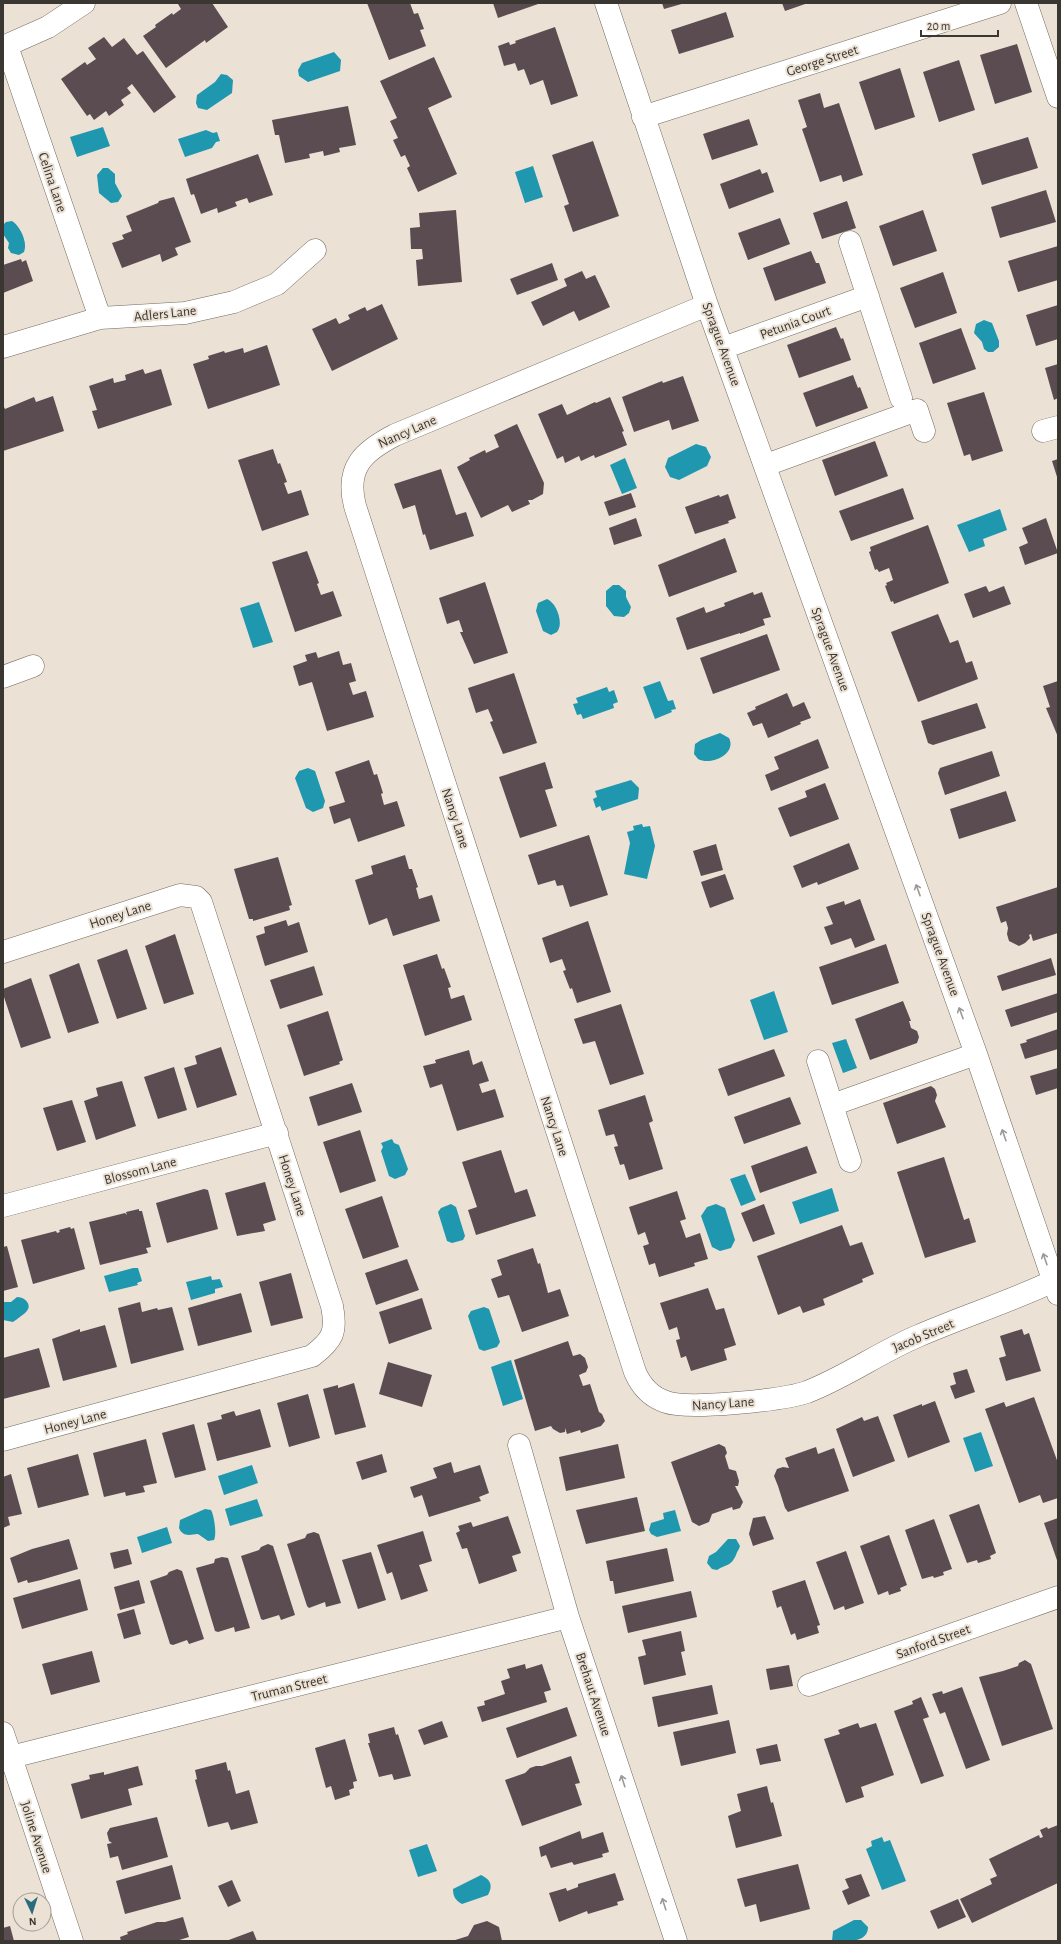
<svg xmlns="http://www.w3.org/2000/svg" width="1061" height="1944" font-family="'Alegreya Sans',sans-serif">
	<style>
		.water { fill: #1f97af }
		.building { fill: #5a4c51 }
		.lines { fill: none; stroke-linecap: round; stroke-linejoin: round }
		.minor-casing { stroke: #72695e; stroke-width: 23 }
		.minor { stroke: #fff; stroke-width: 22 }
		.oneway { stroke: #9c9a98 }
		.labels { text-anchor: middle; stroke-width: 4; stroke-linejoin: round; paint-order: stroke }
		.street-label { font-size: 14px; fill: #3a3631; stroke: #ebe1d4 }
	</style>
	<rect width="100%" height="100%" fill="#ebe1d4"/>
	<!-- water -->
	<path class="water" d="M334,52L341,60L340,71L308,82L299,76L298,70L302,63Z
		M221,74L227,75L233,80L232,93L207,110L198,108L196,103L197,95L215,82Z
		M103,127L110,146L77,157L70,137Z
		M206,130L213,133L217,132L220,141L216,142L212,148L185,157L178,139Z
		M533,166L543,197L525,203L515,172Z
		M103,168H108L115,174V183L122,196L118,202L111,203L99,193L97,175Z
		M12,221C20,226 28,242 24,252L19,255L11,253L8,248L9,243L3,234V225L6,222Z
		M984,320L992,323L999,341V347L993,352H988L984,349L982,342L974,333L976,324Z
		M696,444L706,447L711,457L707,466L679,480L670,477L665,467L668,458Z
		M625,458L637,488L622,494L610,465Z
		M1000,509L1007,530L983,539L985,546L969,552L957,525Z
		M613,585H619L626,591V597L631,607L629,613L624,617L614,616L606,606V591Z
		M547,599C557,603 564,624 557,632L551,635L543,631L536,611L538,603Z
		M259,602L273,642L253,648L240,608Z
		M660,681L668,701L673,700L676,709L671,710L672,712L655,719L643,687Z
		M607,687L609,692L614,690L618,702L613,704L614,708L583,719L581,714L577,715L573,704L578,703L576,698Z
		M720,733L729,738C737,754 711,766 698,759L694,754L695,744L701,740Z
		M308,768L315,771L325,801L323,808L313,812L306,808L295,778L299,771Z
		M631,780L639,788L638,799L602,811L600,806L596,808L593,799L597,797L595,791Z
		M642,824L643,827L650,826L655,846L647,879L624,874L630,843L627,832L634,830L633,826Z
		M774,991L788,1032L764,1040L750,1000Z
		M846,1039L857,1068L843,1073L832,1043Z
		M392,1139L394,1143L399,1145L408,1169L405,1175L395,1179L389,1176L381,1151L383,1147L381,1143Z
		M745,1174L756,1200L741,1206L730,1179Z
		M832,1188L839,1211L800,1224L792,1202Z
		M451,1204L456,1207L465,1236L463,1240L452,1243L447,1241L438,1212L441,1208Z
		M716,1204L725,1208L735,1240L731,1248L720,1251L712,1247L701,1216L707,1207Z
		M133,1268H138L142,1281L137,1283L138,1285L109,1292L104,1276Z
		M211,1276L212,1280L220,1279L223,1287L215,1289V1293L191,1300L186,1282Z
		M17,1297C25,1297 33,1305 26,1312C24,1314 16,1320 13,1322L3,1320V1302H11Z
		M484,1307L489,1309L500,1342L497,1347L484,1351L479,1349L468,1316L471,1311Z
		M511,1360L523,1399L503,1406L491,1367Z
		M981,1432L993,1466L975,1472L963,1438Z
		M252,1465L258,1483L224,1495L218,1476Z
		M257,1499L263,1516L230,1526L225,1509Z
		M205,1509L211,1510C214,1515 217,1534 214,1540L208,1541L198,1534C189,1535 183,1537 179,1528L180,1520Z
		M675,1510L681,1531L657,1537L651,1534L649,1530L651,1523L664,1519L663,1513Z
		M167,1527L172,1543L142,1553L137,1537Z
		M728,1539H736L740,1546C739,1550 737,1551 736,1555C731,1566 727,1564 717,1570L712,1569L707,1563L709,1556L716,1552Z
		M882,1837L884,1842L890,1840L906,1881L882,1890L866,1849L872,1846L871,1841Z
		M427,1844L437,1871L418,1877L409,1850Z
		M481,1875C491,1880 493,1885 488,1895L462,1904C455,1900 453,1896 453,1889Z
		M854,1920H861L868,1927C868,1944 845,1941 832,1941L833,1931Z"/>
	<!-- building -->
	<path class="building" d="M179,3H212L228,27L206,43L205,40L166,68L143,36L156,27L155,25L172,13L173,15L181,9L178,4Z
		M367,3H410L414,14L418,13L424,29L420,30L426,46L389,60Z
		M493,3H541L498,18Z
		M662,3H685L664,9Z
		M782,3H808L785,11Z
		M726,12L734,37L679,54L671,30Z
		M555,27L578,96L551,105L543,80L530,85L524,69L518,71L515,63L504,66L498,46L509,42L510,45L516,43L515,41Z
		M104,37L112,47L124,38L137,55L143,51L176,97L154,113L132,84L127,88L131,93L121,100L124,105L109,116L106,111L94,120L90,114L87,116L61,79L85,62L87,65L96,59L88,48Z
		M1017,44L1032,92L995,104L980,55Z
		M434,57L452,97L428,108L457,174L418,192L407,168L410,166L405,155L401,157L393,140L398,138L390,121L397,118L380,81Z
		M959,60L975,110L939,122L923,72Z
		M900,68L915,117L875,130L859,82Z
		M820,93L824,108L839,103L863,175L843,182L841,175L820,182L802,129L807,127L798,100Z
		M348,106L356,145L339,148L340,152L324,156L323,151L309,154L310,158L285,163L279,135H275L272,120Z
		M749,119L758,145L712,160L703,134Z
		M1028,137L1038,168L982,185L972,154Z
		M593,141L619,216L573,232L564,206L569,204L552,155Z
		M258,154L273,195L249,203L247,198L235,202L237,206L218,213L217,208L201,214L194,194L191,195L186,179Z
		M760,169L762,174L767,172L774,192L729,209L720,184Z
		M1046,190L1056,222L1000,238L991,207Z
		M174,197L191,242L175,248L178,255L162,262L160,254L122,268L112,243L124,239L122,235L132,231L126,216L158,203L159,201Z
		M847,201L856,228L822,239L813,213Z
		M456,210L462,282L418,286L416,260L423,259L422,249H411L410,228L420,227L419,213Z
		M923,210L937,251L893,266L879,226Z
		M780,218L790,244L748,260L738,233Z
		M1058,246V280L1018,292L1008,261Z
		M811,251L816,263H819L826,283L775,301L763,268Z
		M21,259L22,262L26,260L33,281L3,293V265Z
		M552,263L558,280L517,295L510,279Z
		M582,271L586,279L595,275L610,307L579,321L574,311L543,326L531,302L567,286L564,279Z
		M943,272L957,313L915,328L900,288Z
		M382,304L398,339L332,371L312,329L336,318L339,324L350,319L348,315L365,307L367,311Z
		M1058,305V339L1036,346L1026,315Z
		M836,327L841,339L843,338L851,360L799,378L787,345Z
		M961,328L976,369L933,384L919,343Z
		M267,345L280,385L208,409L193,364L209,359L208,356L224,351L225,353L243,348L244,353Z
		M1058,364V398L1054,400L1045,368Z
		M143,369L145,374L161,369L172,405L98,429L92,411L97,410L89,386L113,378L114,383L126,380L125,375Z
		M853,375L858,388L860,387L868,408L816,427L803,393Z
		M683,376L699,421L672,430L669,420L634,432L622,397L662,381L663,383Z
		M984,392L1003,451L972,461L970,454L964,456L947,403Z
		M53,396L64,431L3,451V405L5,409L34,397L36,402Z
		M610,397L624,431L622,432L627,445L595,458L594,455L581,461L579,456L565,463L563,456L557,459L538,414L562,404L567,415L595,402L596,403Z
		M517,424L544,483L543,494L532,500H528L530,504L512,512L508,505L481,518L457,467L470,460L469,458L485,450L486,453L499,447L494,435Z
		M875,441L888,476L835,496L822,460Z
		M273,449L278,464L280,463L287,482L284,483L288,494L301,490L309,515L262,531L238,460Z
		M1058,459V480L1052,461Z
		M441,469L456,515L466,512L474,536L430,550L425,534L423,535L415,505L403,509L394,484Z
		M903,488L914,519L851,541L839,511Z
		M631,493L636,507L609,516L604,502Z
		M728,494L736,518L728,521L729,523L695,534L685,507L719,495L720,497Z
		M636,518L642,536L614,545L609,528Z
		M1046,518L1058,553L1025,565L1019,547L1028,543L1022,528Z
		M928,525L949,583L894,604L893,601L891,602L885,586L887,585L886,583L893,580L889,568L879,572L877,569L875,570L869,552L871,551L870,547Z
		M725,538L737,572L669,597L658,565Z
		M307,551L319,583L317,584L321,595L333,591L342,616L295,632L272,562Z
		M485,582L508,653L474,664L460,632H463L459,620L447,624L439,598Z
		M986,586L989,592L1004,586L1011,604L973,618L964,594Z
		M753,592L754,595L762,592L771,617L763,619L765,625L740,634V633L687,650L676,618L704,607L706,613L725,606L724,603Z
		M938,614L950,643L958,640L966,663L972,661L978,679L918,702L891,632Z
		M767,634L780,670L713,694L700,658Z
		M339,651L343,665L351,663L356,681L349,683L353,695L366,691L374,717L327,731L312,682L299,686L293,666L307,661L305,655L316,652L318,658Z
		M514,673L537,743L503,754L490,722L493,721L488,709L476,713L468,688Z
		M1058,681V737L1046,708L1050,707L1043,686Z
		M787,693L793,707L804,702L811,718L800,722L801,724L768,738L762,723L753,726L747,713L756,709L755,707Z
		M977,703L986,728L933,745L928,743L921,721Z
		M818,739L829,768L771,791L765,775L779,769L774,757Z
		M992,751L1000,776L945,795L938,773L940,768Z
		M369,760L374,775L377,774L383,793L381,794L384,805L397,801L405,826L358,842L350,818L334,824L329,807L345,802L335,772Z
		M545,762L553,788L545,790L557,826L520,838L499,777Z
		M825,783L839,819L790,837L778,808L807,797L805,791Z
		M1006,791L1016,821L959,839L950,809Z
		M589,835L608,895L570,907L563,885L557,886L555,880L538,885L528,855Z
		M849,843L859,869L818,885L817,882L802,888L793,866Z
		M716,844L723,870L701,876L693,851Z
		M405,855L409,869H412L418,887L416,888L419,899L432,895L440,921L393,936L387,918L369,925L355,880L373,874L371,866Z
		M278,857L292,905L289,906L290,910L253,921V919H249L234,869Z
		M725,874L734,899L710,908L701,882Z
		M1058,887V933L1033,941L1031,934L1029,935L1030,938L1025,943L1019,946L1009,941L1007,934L1008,928L1006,921L1001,923L996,907Z
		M860,899L875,940L855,948L851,938L831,945L824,927L833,924L826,907L844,901L845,905Z
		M286,920L288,926L299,922L308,952L265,966L256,936L265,933L264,927Z
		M588,921L611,992L577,1003L572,988L570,989L563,971L566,970L562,959L550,963L542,938Z
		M175,934L194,994L164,1004L145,946Z
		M886,944L899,983L832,1005L819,967Z
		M127,949L147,1009L117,1019L97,960Z
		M437,954L442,969L444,968L451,987L448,988L451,999L464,995L472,1020L425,1036L403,965Z
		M1051,958L1056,975L1002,991L997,976Z
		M79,963L99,1023L68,1033L49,975Z
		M314,966L323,995L280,1009L270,980Z
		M31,978L51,1038L21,1048L3,994V989Z
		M1058,993V1012L1011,1027L1005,1010Z
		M903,1001L911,1021H909L911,1028L917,1031L919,1037L917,1043L870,1060L855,1019Z
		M621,1004L644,1074L610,1085L595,1041L583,1044L574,1019Z
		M328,1011L343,1060L339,1062L340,1064L304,1076L287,1025Z
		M1058,1029V1049L1025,1059L1020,1044L1027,1042L1026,1040Z
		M221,1047L237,1095L197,1108L184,1068L197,1064L195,1056Z
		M774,1049L785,1076L728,1096L718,1069Z
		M469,1050L473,1065L482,1061L489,1081L479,1084L482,1093L495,1089L504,1117L457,1131L442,1084L430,1088L423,1066L436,1063L435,1060Z
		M174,1067L187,1110L158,1119L144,1077Z
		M1058,1068V1088L1036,1095L1030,1076Z
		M122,1081L136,1126L96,1140L84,1101L98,1096L96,1088Z
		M352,1083L362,1112L318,1126L309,1097Z
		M931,1086L935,1089L937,1095L935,1101L946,1127L897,1144L883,1103Z
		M645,1095L653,1121L649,1123L663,1169L629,1180L624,1164L620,1165L614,1147L618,1146L614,1134L606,1136L598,1110Z
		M790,1097L801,1124L744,1144L734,1117Z
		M72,1100L86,1142L57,1151L43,1108Z
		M360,1130L376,1181L340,1193L323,1142Z
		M807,1146L817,1173L760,1193L751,1166Z
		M501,1150L515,1193L527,1189L536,1216L476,1235L468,1210L477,1207L462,1162Z
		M944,1157L964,1220L969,1218L976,1242L925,1258L897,1172Z
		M265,1182L276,1220L263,1224L265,1231L237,1236L225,1193Z
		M204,1189L208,1190L218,1229L167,1243L156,1203Z
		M677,1191L686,1219L680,1221L686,1238L700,1233L708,1259L694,1263L695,1266L659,1277L655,1263L649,1265L643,1246L649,1244L645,1232L638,1235L629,1207Z
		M382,1196L399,1247L363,1259L345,1209Z
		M764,1204L775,1234L753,1242L741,1213Z
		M139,1209V1211H142L151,1247L146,1248L148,1253L100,1265L89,1222L125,1213L127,1215L126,1212Z
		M842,1225L850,1246L862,1242L874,1274L862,1279L863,1282L823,1299L825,1305L803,1313L800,1306L778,1315L757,1256Z
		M70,1227L71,1229L74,1228L85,1269L33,1284L21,1240L56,1231L57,1233L60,1232L59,1230Z
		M7,1246L18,1287L3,1291V1247Z
		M533,1248L538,1264L540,1263L548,1293L560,1289L569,1316L522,1332L509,1295L498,1298L491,1279L502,1275L497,1260Z
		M407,1259L419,1290L376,1305L365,1273Z
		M291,1273L303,1318L271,1326L259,1282Z
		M708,1288L716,1310L724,1308L736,1345L724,1349L727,1360L691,1371L686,1356L681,1358L676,1340L680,1339L677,1327L669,1330L660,1303Z
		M241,1293L252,1332L198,1346L188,1308Z
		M422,1298L432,1329L389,1344L379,1312Z
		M140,1302L142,1312L157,1308L158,1310L172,1307L184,1350L131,1364L118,1308Z
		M105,1325L117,1367L63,1381L52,1339L80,1329V1332Z
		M1022,1329L1024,1335L1029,1333L1041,1371L1006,1381L999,1358L1006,1356L1000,1336Z
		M568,1341L573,1356L580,1354L585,1358L588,1367L586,1372L579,1375L583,1386L590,1384L599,1412L602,1414L605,1421L601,1426L581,1433L580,1430L567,1434L565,1428V1432L560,1433L553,1429L551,1426L535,1431L514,1360Z
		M39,1348L50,1387L3,1399V1358Z
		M388,1362L432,1375L422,1407L379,1394Z
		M967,1369L975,1392L955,1399L950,1386L956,1384L953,1373Z
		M354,1383L366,1427L335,1435L323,1389L338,1385V1388Z
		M308,1394L320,1438L289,1447L277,1403Z
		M1034,1397L1058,1463V1498L1043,1503L1040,1495L1019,1503L985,1409L1004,1402L1006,1407Z
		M935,1401L950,1442L908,1458L893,1415L922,1404V1406Z
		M260,1409L271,1447L217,1461L207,1423L222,1419L221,1415L234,1411L236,1416Z
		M878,1416L895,1461L853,1477L836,1429L862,1417L864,1421Z
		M194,1424L206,1470L175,1478L162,1433Z
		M146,1439L157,1483L143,1486L145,1492L126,1496L125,1492L104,1497L93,1453Z
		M618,1444L625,1478L566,1491L559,1457Z
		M719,1444L725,1447L727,1453L725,1456L729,1469L736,1471L739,1481L738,1486H735L743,1502L740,1508L733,1510L732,1507L712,1514L709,1522L699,1526L692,1522L671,1462Z
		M816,1447L818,1454L834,1448L849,1491L788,1512L785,1508L778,1486L774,1476L777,1469L783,1467L789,1468L785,1458Z
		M78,1454L89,1495L38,1508L27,1468Z
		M382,1454L387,1472L362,1480L356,1462Z
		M451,1462L454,1473L480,1465L489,1493L479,1497L481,1501L429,1517L422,1495L414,1498L410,1487L437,1478L433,1468Z
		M11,1474L22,1514L8,1517L10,1525L3,1528V1477Z
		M637,1497L645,1531L586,1544L576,1510Z
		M979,1504L996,1553L990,1556L991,1559L978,1563L977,1560L967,1563L949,1515Z
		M508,1516L521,1553L512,1556L517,1571L479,1584L467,1548L462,1549L456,1533L460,1531L458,1526L471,1522L473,1527Z
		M765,1516L774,1539L753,1546L749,1534L753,1518Z
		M1058,1518V1563L1044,1523Z
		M934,1519L952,1569L943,1572L944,1575L934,1578L933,1576L922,1579L905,1530Z
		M423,1531L432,1561L419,1565L428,1591L401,1600L392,1572L387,1574L377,1545Z
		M314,1532L319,1534L341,1603L326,1607L325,1602L309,1608L307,1606L287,1544L305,1538L307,1534Z
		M889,1535L907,1585L900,1588L901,1591L889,1595L888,1591L878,1595L860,1546Z
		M69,1539L78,1569L41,1580L28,1583L27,1580L18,1583L10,1558L32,1549Z
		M268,1544L273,1546L295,1615L281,1620L279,1615L263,1620L261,1619L241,1556L259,1550L261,1547Z
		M667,1548L674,1581L615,1594L613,1581H610L606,1561Z
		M128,1549L132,1564L114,1569L110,1553Z
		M846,1551L864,1603L845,1610L844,1606L834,1610L816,1562Z
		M371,1552L386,1600L358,1609L342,1560Z
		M222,1557L228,1558L250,1628L235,1632L234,1627L218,1632L215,1631L196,1568L214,1563L215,1559Z
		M177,1569L182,1571L204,1639L189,1644L187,1640L173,1645L170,1644L150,1581L167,1575L169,1572Z
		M80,1579L88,1610L22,1629L13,1598Z
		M139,1580L145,1603L120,1610L114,1587Z
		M805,1580L820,1625L817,1626L819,1633L797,1640L795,1633L791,1635L781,1606L777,1608L772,1591Z
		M691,1591L697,1617L628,1633L622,1606Z
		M134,1609L141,1634L124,1639L117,1614Z
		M681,1631L685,1651L681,1652L686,1675L644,1685L638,1657L646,1655L642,1640Z
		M92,1651L100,1682L51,1695L42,1664Z
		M1025,1660L1031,1664L1053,1729L1002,1746L979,1677L1003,1671L1018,1666L1019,1663Z
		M525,1664L526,1669L542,1664L551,1690L544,1692L547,1702L482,1722L477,1707L485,1705L484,1701L505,1694L501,1681L510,1678L507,1669Z
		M789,1665L793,1686L770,1690L766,1669Z
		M712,1685L718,1714L658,1727L652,1697Z
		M962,1687L990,1760L966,1769L945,1712L940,1714L932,1694L942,1691L943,1694Z
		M921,1697L929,1717L923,1719L944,1776L921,1784L894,1711L913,1704L912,1701Z
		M567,1707L577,1736L517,1758L506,1728Z
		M729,1720L736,1753L681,1766L673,1732Z
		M442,1721L448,1737L424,1745L418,1730Z
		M858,1723L860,1728L876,1723L894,1775L861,1787L864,1797L846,1803L824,1739L840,1734L838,1730Z
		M394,1727L396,1735L398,1734L411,1776L394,1780L392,1774L379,1777L368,1743H370L368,1734Z
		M345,1739L357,1781L353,1782L354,1788L349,1790L350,1795L335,1800L331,1786L326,1788L315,1748Z
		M777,1744L781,1761L760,1765L756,1749Z
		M571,1756L580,1783L575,1784L582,1805L522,1826L505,1780L525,1773L530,1768L536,1766H542Z
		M226,1762L228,1771L230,1770L236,1794L249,1790L258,1823L231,1830L228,1822L208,1827L195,1780L197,1779L195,1770Z
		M138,1766L143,1785L128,1789L132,1805L81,1819L71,1784L90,1779L89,1775L104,1772V1775Z
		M767,1786L771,1803L773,1802L782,1836L736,1848L728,1816L741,1811L737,1794Z
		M157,1817L168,1857L122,1870L118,1856L110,1858L107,1844L112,1843L109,1841L107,1833L110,1828Z
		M1058,1825V1883L972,1923L960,1899L992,1884L990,1879L997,1876L989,1859L1039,1835L1040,1838L1043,1837L1040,1830L1047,1827L1048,1829Z
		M580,1831L582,1839L603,1832L609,1852L602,1854L603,1857L574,1865L572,1862L551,1868L546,1855L541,1857L539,1847Z
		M798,1864L810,1909L760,1922L756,1904L745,1907L737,1879Z
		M172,1865L181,1899L125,1914L116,1881Z
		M615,1873L624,1900L617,1902L618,1905L588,1914L587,1911L559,1922L549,1893L566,1888L567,1891L578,1887V1884Z
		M861,1874L870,1896L848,1905L842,1891L849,1888L845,1879Z
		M232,1880L241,1901L228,1907L218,1886Z
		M958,1899L966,1917L938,1929L930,1911Z
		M183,1917L189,1937L176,1941H121L120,1937L128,1934L127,1932L157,1922H165Z
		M487,1921L499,1927L502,1941H452L468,1936L474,1925Z
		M10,1926L14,1941H3V1928Z
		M253,1931L257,1941H226Z"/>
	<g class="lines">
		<!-- minor casing -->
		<g class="minor-casing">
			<path id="minor" d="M606,3L707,305L976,1054L1058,1294
				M1026,3L1058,97
				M7,46L100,318
				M3,47L48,27L84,3
				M643,117L1000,3
				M850,242L901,398
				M707,305L395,435C364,451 345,467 355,506L635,1372C641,1386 651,1397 666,1402C688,1410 784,1400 807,1392C846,1377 880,1352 918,1336C964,1316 1012,1301 1058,1279
				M3,347L100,318L185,313L234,302L277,284L315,250
				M723,348L868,296
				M1043,431L1058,427
				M766,465L917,410L924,431
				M3,677L33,666
				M3,952L180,895L196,897L201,902L332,1306C337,1332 333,1340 312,1356L3,1440
				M818,1061L832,1105L976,1054
				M832,1105L850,1161
				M3,1206L277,1133
				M519,1445L568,1617L676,1941
				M809,1685L1058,1597
				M3,1733L72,1941
				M11,1757L568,1617"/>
		</g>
		<!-- minor -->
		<use href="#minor" class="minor"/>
	</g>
	<!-- one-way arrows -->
	<defs><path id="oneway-shaft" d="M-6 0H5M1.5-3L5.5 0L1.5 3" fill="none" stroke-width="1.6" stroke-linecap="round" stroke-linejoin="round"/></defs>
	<g class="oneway">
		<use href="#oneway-shaft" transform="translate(918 890) rotate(-110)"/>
		<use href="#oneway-shaft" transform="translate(961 1013) rotate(-110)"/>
		<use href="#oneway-shaft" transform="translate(1004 1135) rotate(-109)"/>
		<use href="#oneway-shaft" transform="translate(1045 1259) rotate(-109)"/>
		<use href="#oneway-shaft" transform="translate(623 1781) rotate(-108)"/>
		<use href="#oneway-shaft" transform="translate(664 1904) rotate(-108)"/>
	</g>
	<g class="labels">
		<!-- street labels -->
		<g class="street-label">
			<text transform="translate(822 60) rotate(-18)" y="5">George Street</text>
			<text transform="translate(53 182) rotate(71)" y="5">Celina Lane</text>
			<text transform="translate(165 313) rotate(-6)" y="5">Adlers Lane</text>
			<text transform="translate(795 322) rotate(-20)" y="5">Petunia Court</text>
			<text transform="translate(722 344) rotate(70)" y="5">Sprague Avenue</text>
			<text transform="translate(407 431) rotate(-24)" y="5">Nancy Lane</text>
			<text transform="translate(831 649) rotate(70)" y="5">Sprague Avenue</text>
			<text transform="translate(456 818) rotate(72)" y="5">Nancy Lane</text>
			<text transform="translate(120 914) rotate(-18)" y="5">Honey Lane</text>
			<text transform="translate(941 954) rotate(70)" y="5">Sprague Avenue</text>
			<text transform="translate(555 1126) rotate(72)" y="5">Nancy Lane</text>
			<text transform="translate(140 1170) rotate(-15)" y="5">Blossom Lane</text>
			<text transform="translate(293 1185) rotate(72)" y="5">Honey Lane</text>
			<text transform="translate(923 1335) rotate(-23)" y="5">Jacob Street</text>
			<text transform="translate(723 1403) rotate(-4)" y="5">Nancy Lane</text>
			<text transform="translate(75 1421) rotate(-15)" y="5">Honey Lane</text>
			<text transform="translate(933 1641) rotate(-20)" y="5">Sanford Street</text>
			<text transform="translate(289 1687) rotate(-14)" y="5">Truman Street</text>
			<text transform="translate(594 1694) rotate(72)" y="5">Brehaut Avenue</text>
			<text transform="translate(37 1837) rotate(72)" y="5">Joline Avenue</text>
		</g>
	</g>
	<!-- border -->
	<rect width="1061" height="1944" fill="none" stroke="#3a3631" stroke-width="8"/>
	<!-- north arrow -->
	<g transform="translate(32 1912) rotate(176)"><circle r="19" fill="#ebe1d4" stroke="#a49d93"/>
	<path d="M0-3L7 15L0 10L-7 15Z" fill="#286c7d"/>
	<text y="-6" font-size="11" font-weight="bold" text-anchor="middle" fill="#3a3631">N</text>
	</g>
	<!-- scale -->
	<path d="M921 30v6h77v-6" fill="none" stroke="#3a3631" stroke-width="2"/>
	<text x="927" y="30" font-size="12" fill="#3a3631" stroke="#ebe1d4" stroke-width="3" paint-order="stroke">20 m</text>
</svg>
